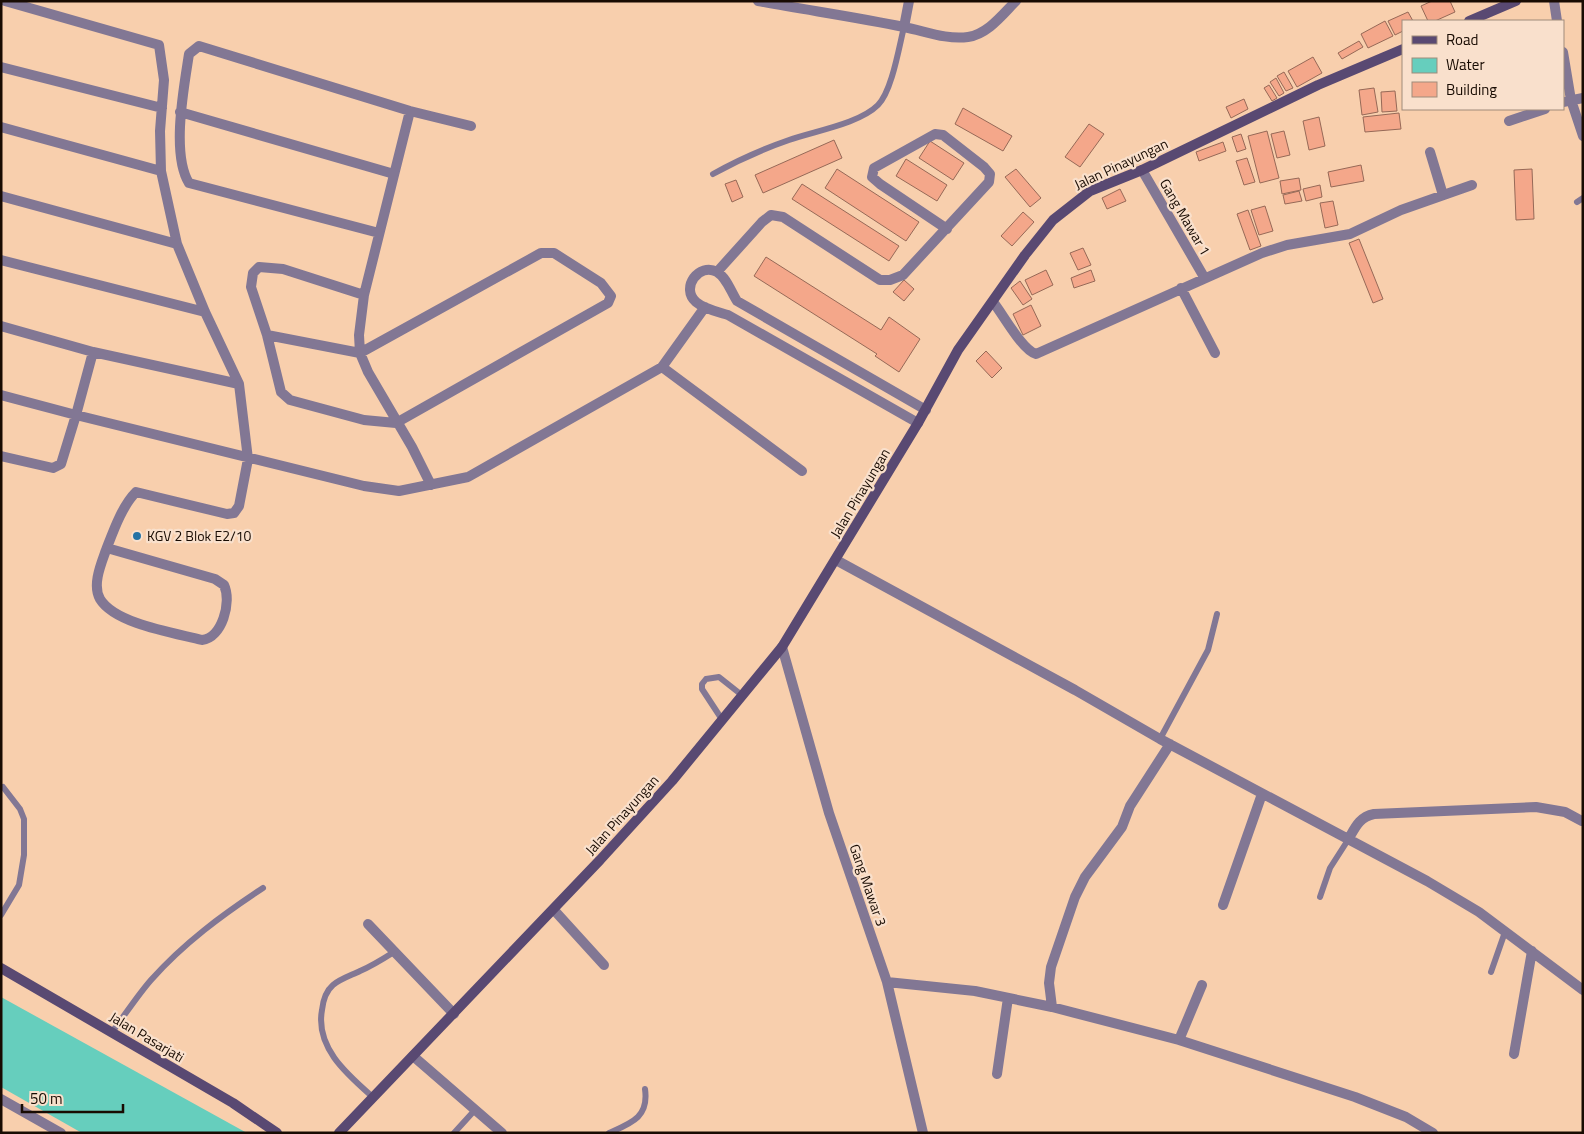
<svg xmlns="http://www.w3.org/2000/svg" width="1584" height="1134" font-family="'Titillium Web',sans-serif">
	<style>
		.water { fill: #66cebd }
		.building { fill: #f4a78a; stroke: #966957 }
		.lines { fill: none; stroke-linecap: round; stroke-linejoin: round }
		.service { stroke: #827794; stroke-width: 6 }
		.minor { stroke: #827794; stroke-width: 10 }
		.tertiary { stroke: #827794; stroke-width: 10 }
		.secondary { stroke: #594972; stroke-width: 10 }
		.poi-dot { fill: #2573a5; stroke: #f9e0cc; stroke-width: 2 }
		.labels { text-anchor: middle; stroke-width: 4.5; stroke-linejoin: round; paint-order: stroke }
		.street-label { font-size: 14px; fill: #180b02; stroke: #f9e0cc }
		.poi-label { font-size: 14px; fill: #180b02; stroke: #f9e0cc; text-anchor: start }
	</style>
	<rect width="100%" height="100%" fill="#f8cfad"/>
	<!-- water -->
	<path class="water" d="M1,997L247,1133H82L1,1087Z"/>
	<!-- building -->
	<path class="building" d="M1432,1H1450L1455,12L1435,21H1428L1421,6Z
		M1408,12L1413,21H1403V31L1395,35L1388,21Z
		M1385,21L1393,36L1368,48L1361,34Z
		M1359,41L1363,47L1342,59L1338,53Z
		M1313,57L1322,73L1297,87L1288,71Z
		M1284,72L1293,88L1286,91L1277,76Z
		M1276,78L1284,93L1279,96L1270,82Z
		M1269,85L1277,98L1272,101L1264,88Z
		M1374,88L1378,112L1362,115L1359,90Z
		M1395,91L1397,111L1382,112L1381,92Z
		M1244,99L1248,109L1231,118L1226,107Z
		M963,108L1012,136L1003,151L955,124Z
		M1399,113L1401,129L1365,132L1363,117Z
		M1319,117L1325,146L1309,150L1303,121Z
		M1089,124L1104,134L1080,167L1065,157Z
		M1267,131L1279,178L1260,183L1248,136Z
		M1284,131L1290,155L1277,158L1271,134Z
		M1241,134L1246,149L1237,152L1232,137Z
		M834,140L842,158L763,193L755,175Z
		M930,141L964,163L953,180L919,158Z
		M1223,142L1226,151L1199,161L1196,152Z
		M1247,158L1255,182L1244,185L1236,161Z
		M906,159L947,185L937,201L896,176Z
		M1361,165L1364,181L1331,187L1328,172Z
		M837,169L919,222L906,241L825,188Z
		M1016,169L1041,198L1030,207L1005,177Z
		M1532,169L1534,219L1516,220L1514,170Z
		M1299,178L1301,190L1282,194L1280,181Z
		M736,180L743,197L732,202L725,184Z
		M802,184L899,246L889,261L792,199Z
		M1320,185L1322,197L1306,201L1303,189Z
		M1120,189L1126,201L1107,209L1102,198Z
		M1299,191L1302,201L1285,204L1283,195Z
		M1333,201L1338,225L1325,228L1320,203Z
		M1265,206L1273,231L1259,235L1251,210Z
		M1248,210L1261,246L1250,250L1237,214Z
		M1023,212L1034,222L1012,246L1001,236Z
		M1359,239L1383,299L1373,303L1349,243Z
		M1083,248L1091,265L1078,270L1070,253Z
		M766,257L881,330L889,317L920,339L899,372L875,356L877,354L754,276Z
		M1046,270L1053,285L1032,295L1025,280Z
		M1091,270L1095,281L1074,288L1071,278Z
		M904,280L914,289L904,301L893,292Z
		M1020,281L1032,299L1023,305L1011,288Z
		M1031,305L1041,326L1023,335L1013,314Z
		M986,351L1002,368L992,378L976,361Z"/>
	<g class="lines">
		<!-- service -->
		<path class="service" d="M713,174C738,160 763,149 789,140C814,131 859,124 878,105C892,91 899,47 904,27
			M1577,202L1583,198
			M723,721L702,689V684L706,679L719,677L743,696
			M1160,739L1208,650L1217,614
			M1320,897L1330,868L1348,840
			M1,915L19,885L24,855V819L20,809L3,787
			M1491,972L1505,932
			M112,1032C125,1015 137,996 151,980C184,943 222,915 263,888
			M374,1098C348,1075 315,1048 322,1010C323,1001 326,991 333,985C340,979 352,975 360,971C372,966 383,959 394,952
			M454,1133L474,1111
			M609,1133C632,1123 649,1117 645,1089"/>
		<!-- minor -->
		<path class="minor" d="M5,1L159,45L164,80L160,131L161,171L177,244L205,312L239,384L248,459L239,506L234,513L227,514L136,492C122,506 113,532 106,550C101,564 92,585 100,599C115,624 175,633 202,640C222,638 232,602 224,585L215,579L107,548
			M758,1C806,10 856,17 904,27C925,31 946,40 968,37C988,34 1002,15 1016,1
			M1554,1L1557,21
			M904,27L909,1
			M1563,52L1571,100L1583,136
			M1,67L162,108
			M1563,102L1583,98
			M410,111L364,295L359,335L360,353L368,372L412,447L431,485
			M180,112L394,174
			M1509,121L1545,109
			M1,127L161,171
			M1430,152L1443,195
			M1142,170L1204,277
			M1,196L177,244
			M379,233L189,183C171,154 184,87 189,54L199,46L410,111L471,126
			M1,260L205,312
			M717,272L762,222L771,215L783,217L880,280H890L903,275L989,182L990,174L984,167L943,135L935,134L874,168L872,177L880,184L947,229
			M1181,288L1215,353
			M993,302C1003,314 1022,350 1036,354L1262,253L1287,245L1350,234L1401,210L1472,185
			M1,326L93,352L239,384
			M267,335L360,353L541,253H554L601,283L611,296L608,303L396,423L364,420L290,400L281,392L267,335L251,287L253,273L259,267L283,269L364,295
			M662,367L802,471
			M1,395L76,415L93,352
			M918,423L728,315C718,312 704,309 696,302C680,288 699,262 717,272C727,278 731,292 737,301L926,410
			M1,456L53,468L61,464L76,415L364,486L399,491L468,477L662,367L705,307
			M836,560L1075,690L1160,739L1427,881L1479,912L1583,990
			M782,647L829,813L887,982L923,1133
			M1348,840C1355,828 1359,817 1374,814L1536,807L1565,812L1582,821
			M1223,905L1262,794
			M554,910L604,965
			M368,924L454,1014
			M887,982L975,991L1052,1007L1179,1040L1355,1097L1406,1117L1433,1133
			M1052,1007L1049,983L1051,967L1075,897L1085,877L1122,827L1130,806L1170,744
			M1179,1040L1202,985
			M1514,1054L1532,951
			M997,1074L1008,998
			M1,1099L61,1133"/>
		<!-- tertiary -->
		<path class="tertiary" d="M413,1056L502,1133"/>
		<!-- secondary -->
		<path class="secondary" d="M1469,21L1516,1
			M1,968L233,1103L277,1133
			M339,1133L600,860L672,781L782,647L918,423L958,350L1025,255L1053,220L1090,191L1142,170L1318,85L1403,49"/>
	</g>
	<!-- markers -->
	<circle class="poi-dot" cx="137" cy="536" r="5"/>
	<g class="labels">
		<!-- street labels -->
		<g class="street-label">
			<text transform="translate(1121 164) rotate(-25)" y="5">Jalan Pinayungan</text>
			<text transform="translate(1185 217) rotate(60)" y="5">Gang Mawar 1</text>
			<text transform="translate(860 493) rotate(-59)" y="5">Jalan Pinayungan</text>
			<text transform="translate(622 815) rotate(-48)" y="5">Jalan Pinayungan</text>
			<text transform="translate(868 885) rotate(71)" y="5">Gang Mawar 3</text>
			<text transform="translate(147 1037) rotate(31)" y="5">Jalan Pasarjati</text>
		</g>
		<!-- poi labels -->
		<g class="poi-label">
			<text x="147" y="541">KGV 2 Blok E2/10</text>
		</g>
	</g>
	<!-- border -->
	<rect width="1584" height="1134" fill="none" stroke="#180b02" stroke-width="5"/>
	<!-- legend -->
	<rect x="1402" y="20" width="162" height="90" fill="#f9e0cc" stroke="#9f8b7b"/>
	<rect x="1412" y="36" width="25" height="8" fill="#594972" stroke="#9f8b7b"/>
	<text x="1446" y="45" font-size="15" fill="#180b02">Road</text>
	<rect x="1412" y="58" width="25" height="15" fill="#66cebd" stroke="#9f8b7b"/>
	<text x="1446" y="70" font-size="15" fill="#180b02">Water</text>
	<rect x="1412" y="82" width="25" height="15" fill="#f4a78a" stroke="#9f8b7b"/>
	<text x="1446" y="95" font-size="15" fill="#180b02">Building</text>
	<!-- scale -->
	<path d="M22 1104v8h101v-8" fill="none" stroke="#180b02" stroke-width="2.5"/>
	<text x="30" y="1104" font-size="15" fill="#180b02" stroke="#f9e0cc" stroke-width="4" paint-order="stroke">50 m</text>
</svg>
